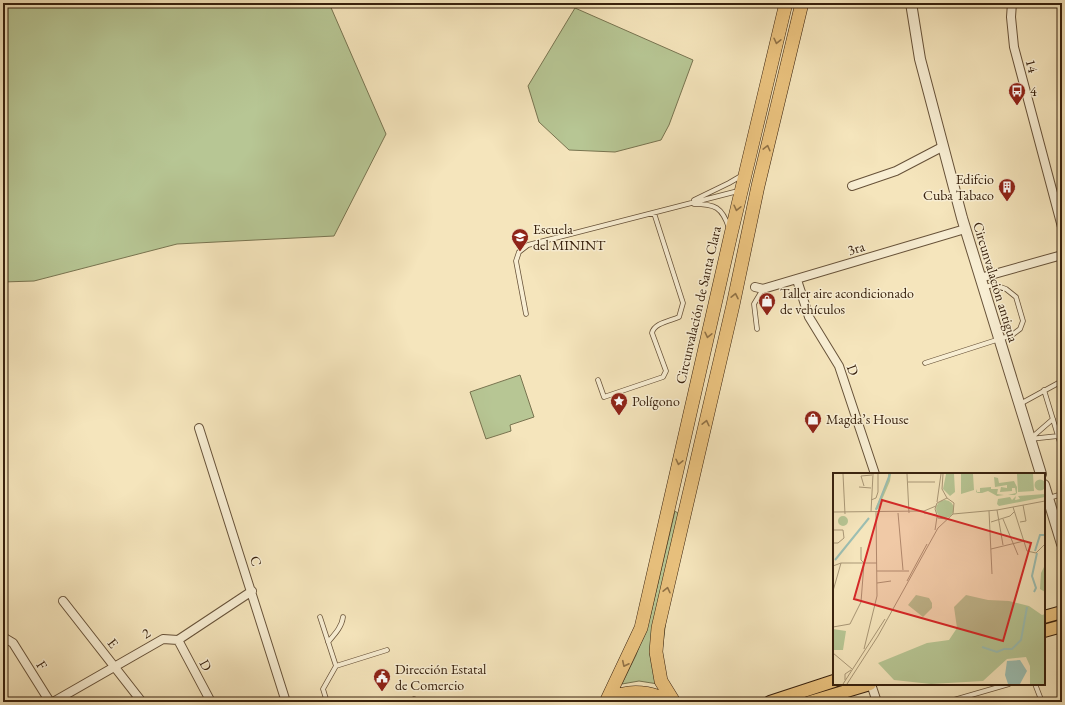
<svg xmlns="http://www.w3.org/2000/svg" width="1065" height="705" font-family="'EB Garamond',serif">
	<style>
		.grass { fill: #b7c694; stroke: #787450 }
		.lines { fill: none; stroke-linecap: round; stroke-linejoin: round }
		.service-casing { stroke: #675239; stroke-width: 5.5 }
		.minor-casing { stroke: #675239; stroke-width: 10 }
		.tertiary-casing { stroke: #675239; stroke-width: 12 }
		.primary-casing { stroke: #38210d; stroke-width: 14 }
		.trunk-casing { stroke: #38210d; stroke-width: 14 }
		.service { stroke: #f8eed3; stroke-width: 4 }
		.minor { stroke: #f8eed3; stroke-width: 8 }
		.tertiary { stroke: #f8eed3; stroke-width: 10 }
		.primary { stroke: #eac27e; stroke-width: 12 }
		.trunk { stroke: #eac27e; stroke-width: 13 }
		.oneway { stroke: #917246 }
		.labels { text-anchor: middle; stroke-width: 3; stroke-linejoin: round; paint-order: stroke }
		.street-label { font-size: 14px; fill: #38210d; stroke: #f8eed3 }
		.poi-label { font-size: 14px; fill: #38210d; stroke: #f8eed3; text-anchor: start }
		.inset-river { fill: none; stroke: #9cbfb3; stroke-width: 2 }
		.inset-road { fill: none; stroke: #a99776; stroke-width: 1 }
		.view { fill: #d62828; fill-opacity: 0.15; stroke: #d62828; stroke-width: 2 }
		.inset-edge { fill: none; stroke: #38210d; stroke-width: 2 }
	</style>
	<rect width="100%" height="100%" fill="#f5e5bc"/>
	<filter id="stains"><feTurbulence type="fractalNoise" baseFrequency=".005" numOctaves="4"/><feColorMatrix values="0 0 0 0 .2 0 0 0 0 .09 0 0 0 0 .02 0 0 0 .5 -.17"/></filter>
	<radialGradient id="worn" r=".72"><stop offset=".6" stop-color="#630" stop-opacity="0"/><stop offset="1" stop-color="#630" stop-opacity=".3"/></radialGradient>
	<!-- grass -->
	<path class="grass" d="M3,3H329L386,134L334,236L177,244L34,281L3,282Z
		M575,8L693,60L669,125L661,140L615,152L569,150L539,122L528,86Z
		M520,375L534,417L510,425L511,431L486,439L470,392Z
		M675,511L679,514L658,684L639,681L622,684L636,655L650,617Z"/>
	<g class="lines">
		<!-- service casing -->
		<g class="service-casing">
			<path id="service" d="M694,200L729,183L741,176
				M694,204C715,204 722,207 729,228
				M526,314L516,261L519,252L528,245L738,191
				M757,329L754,304L763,289
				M925,363L1012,335L1020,329L1023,321L1016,297L1006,289L995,285L983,287
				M598,380L604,397L663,377L666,371L652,333C654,323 670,321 679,317L683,303L654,213
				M1044,390L1062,449
				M1020,404L1062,381
				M1053,419L1030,439L1058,436
				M1049,498L1062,494
				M320,617L336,666L387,650
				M328,642C334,635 342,627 343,617
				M1035,684L1042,702
				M414,699L422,702
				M327,702L323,689L336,666
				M947,702L1009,684"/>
		</g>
		<!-- minor casing -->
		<g class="minor-casing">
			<path id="minor" d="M1012,3L1011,17L1014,47L1062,227
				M852,186L896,171L942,147
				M980,278L1062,255
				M797,280L809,317L839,366L875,474
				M755,287L763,289L965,229
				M199,428L286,702
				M63,601L142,702
				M3,637L13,643L50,702
				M178,640L211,702
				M871,684L877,702
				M53,702L163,639L178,640L252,591"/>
		</g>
		<!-- tertiary casing -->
		<g class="tertiary-casing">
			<path id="tertiary" d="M911,3L920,59L962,218L1041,474
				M1044,485L1062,544"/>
		</g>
		<!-- primary casing -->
		<g class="primary-casing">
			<path id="primary" d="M1044,617L1062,612
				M1044,631L1062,626
				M770,702L834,681
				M810,702L870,684"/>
		</g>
		<!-- trunk casing -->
		<g class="trunk-casing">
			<path id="trunk" d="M606,702L641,628L731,234L786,3
				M606,702C611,700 617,696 623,694C638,690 656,694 669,702
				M674,702L661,681L656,652L658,628L733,305L758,186L802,3"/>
		</g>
		<!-- service -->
		<use href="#service" class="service"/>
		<!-- minor -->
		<use href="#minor" class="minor"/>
		<!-- tertiary -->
		<use href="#tertiary" class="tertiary"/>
		<!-- primary -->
		<use href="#primary" class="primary"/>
		<!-- trunk -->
		<use href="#trunk" class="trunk"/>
	</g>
	<!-- one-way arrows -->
	<defs><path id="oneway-chevron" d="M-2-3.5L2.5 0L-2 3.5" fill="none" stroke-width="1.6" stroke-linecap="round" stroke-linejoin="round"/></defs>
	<g class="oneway">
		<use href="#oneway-chevron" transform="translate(777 41) rotate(103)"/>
		<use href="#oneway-chevron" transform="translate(767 148) rotate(-76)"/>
		<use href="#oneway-chevron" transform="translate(737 208) rotate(103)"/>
		<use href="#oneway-chevron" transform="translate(735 296) rotate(-78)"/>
		<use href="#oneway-chevron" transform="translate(708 335) rotate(103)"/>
		<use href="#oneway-chevron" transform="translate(706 423) rotate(-77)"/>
		<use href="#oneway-chevron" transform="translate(679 462) rotate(103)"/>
		<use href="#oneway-chevron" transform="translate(667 590) rotate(-77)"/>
		<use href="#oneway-chevron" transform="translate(625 664) rotate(116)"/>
	</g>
	<!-- icons -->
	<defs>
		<g id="bus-pin" transform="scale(0.9)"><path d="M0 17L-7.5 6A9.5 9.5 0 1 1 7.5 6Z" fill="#8f2418" stroke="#f8eed3"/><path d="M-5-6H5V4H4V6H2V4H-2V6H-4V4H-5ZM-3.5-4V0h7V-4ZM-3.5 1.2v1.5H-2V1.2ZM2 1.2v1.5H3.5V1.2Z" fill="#fff"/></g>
		<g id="building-pin" transform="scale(0.9)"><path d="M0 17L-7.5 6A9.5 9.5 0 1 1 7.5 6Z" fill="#8f2418" stroke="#f8eed3"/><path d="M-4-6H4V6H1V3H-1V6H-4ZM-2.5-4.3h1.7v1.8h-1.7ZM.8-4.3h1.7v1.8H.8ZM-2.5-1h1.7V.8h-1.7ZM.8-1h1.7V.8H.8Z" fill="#fff"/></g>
		<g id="university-pin" transform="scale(0.9)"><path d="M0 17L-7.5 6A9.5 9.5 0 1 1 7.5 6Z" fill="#8f2418" stroke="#f8eed3"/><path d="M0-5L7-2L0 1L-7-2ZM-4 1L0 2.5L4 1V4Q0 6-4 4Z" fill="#fff"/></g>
		<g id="shop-pin" transform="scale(0.9)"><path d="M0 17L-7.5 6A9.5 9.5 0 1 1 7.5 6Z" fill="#8f2418" stroke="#f8eed3"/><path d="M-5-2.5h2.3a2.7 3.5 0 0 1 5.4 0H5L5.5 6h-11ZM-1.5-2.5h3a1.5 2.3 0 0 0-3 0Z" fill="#fff"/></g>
		<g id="sight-pin" transform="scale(0.9)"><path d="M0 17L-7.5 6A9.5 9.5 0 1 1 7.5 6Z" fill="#8f2418" stroke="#f8eed3"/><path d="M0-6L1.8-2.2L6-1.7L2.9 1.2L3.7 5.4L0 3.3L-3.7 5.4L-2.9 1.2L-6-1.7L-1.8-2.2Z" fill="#fff"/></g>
		<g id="civic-pin" transform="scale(0.9)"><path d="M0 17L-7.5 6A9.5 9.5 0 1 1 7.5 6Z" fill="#8f2418" stroke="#f8eed3"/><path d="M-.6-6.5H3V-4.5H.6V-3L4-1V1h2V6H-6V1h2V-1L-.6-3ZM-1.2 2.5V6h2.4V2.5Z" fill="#fff"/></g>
	</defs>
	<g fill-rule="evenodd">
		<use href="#bus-pin" x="1017" y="91"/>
		<use href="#building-pin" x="1007" y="187"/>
		<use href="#university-pin" x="520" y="237"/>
		<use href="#shop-pin" x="767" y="301"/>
		<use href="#sight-pin" x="619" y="401"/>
		<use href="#shop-pin" x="813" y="419"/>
		<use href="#civic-pin" x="382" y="677"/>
	</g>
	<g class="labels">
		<!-- street labels -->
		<g class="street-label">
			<text transform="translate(1032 66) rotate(75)" y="5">14</text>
			<text transform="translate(856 248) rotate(-17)" y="5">3ra</text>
			<text transform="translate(996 282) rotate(73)" y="5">Circunvalación antigua</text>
			<text transform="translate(698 305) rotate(-77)" y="5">Circunvalación de Santa Clara</text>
			<text transform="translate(853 370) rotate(69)" y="5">D</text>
			<text transform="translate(256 561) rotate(72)" y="5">C</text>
			<text transform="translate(146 633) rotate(-30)" y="5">2</text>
			<text transform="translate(113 643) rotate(52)" y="5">E</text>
			<text transform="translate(42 665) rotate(58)" y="5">F</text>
			<text transform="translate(206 665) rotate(62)" y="5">D</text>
		</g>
		<!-- poi labels -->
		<g class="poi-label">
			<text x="1030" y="96">4</text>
			<text x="994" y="184" text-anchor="end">Edifcio<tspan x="994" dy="16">Cuba Tabaco</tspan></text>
			<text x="533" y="234">Escuela<tspan x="533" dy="16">del MININT</tspan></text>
			<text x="780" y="298">Taller aire acondicionado<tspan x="780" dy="16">de vehículos</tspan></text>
			<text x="632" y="406">Polígono</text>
			<text x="826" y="424">Magda’s House</text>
			<text x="395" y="674">Dirección Estatal<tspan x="395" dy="16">de Comercio</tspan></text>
		</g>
	</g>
	<!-- overview -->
	<g transform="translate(833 473)">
		<rect width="212" height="212" fill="#f5e5bc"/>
		<path d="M128,1H140L141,17L128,21ZM184,1H200L201,18L185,19ZM201.5 12a5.5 5.5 0 1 1 11 0a5.5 5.5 0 1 1-11 0ZM103 36a9 9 0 1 1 18 0a9 9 0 1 1-18 0ZM5 48a5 5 0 1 1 10 0a5 5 0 1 1-10 0ZM83,122L96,125L99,130V135L90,144L75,132ZM133,122L155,127L176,128L196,133L209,142L212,141V211H197V193L193,184L174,186L150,208L98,211L61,207L45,190L94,170L116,167L124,155L121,134Z" fill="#b7c694"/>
		<path d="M55,1H58L57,8L45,36H42L55,7ZM113,1H121L122,19L117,23L110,16ZM212,92V119L207,116L208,100Z" fill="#b7c694"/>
		<path d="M161,4L165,5L166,10L181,8L184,14V20L182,22H175L183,20L182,15H179V18L167,19L168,14L174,15V12L162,14ZM158,14V16H165L164,21L171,22L164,23L155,18L149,20H145L143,19V16L144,19H147V15ZM212,21V24L166,33L164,31L165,26L177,24L179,27L183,23L182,27L187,26L185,23ZM0,156L13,158L10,177H0Z" fill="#b7c694"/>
		<path d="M187,187L194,198L187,211H175L172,202L174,188Z" fill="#9cbfb3"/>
		<path class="inset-river" d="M43,37L57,1M202,78L207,62H212M2,87L36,45M201,119L203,115L199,103L204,80M149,174L164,179L171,176H179L188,167L194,134"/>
		<path class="inset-road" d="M10,1L12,41M74,1L76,40M110,1L109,16L114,25M75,9H102M31,13L28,3L39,2M26,14L38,15M38,27L43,25L45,19V1M104,29L108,1M180,34L194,78L203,80L212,71M164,37L170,72M156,38L159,101M0,39L91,38L103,33M38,39L40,1M65,40L70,97M91,40L103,42M120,41L164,37L212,28M170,46L185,82M158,49L177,43L181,39M187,49L193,48L190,32M0,57H10L11,65L5,70H0M102,57L104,44M158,76L191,68M0,93L8,90H44M44,98H76M74,108L94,71M44,110L58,108M0,118L8,90M0,154L17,151L28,129L31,90L28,87V74M31,176L44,123L43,39M0,180L19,196M12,207V201L18,197M10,211L52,146M14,211L45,163L105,55L120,41L121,30L114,25L104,30L102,36L105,45L113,46"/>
		<path class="view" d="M49,27L198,70L170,168L21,126Z"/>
		<rect width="212" height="212" class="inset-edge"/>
	</g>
	<!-- margin -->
	<rect width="1065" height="705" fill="none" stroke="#f5e5bc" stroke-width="16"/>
	<rect x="4" y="4" width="1057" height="697" fill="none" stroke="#38210d" stroke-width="2"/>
	<rect x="8" y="8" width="1049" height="689" fill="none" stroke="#38210d"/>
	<rect width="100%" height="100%" filter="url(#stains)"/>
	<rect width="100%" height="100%" fill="url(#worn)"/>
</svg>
